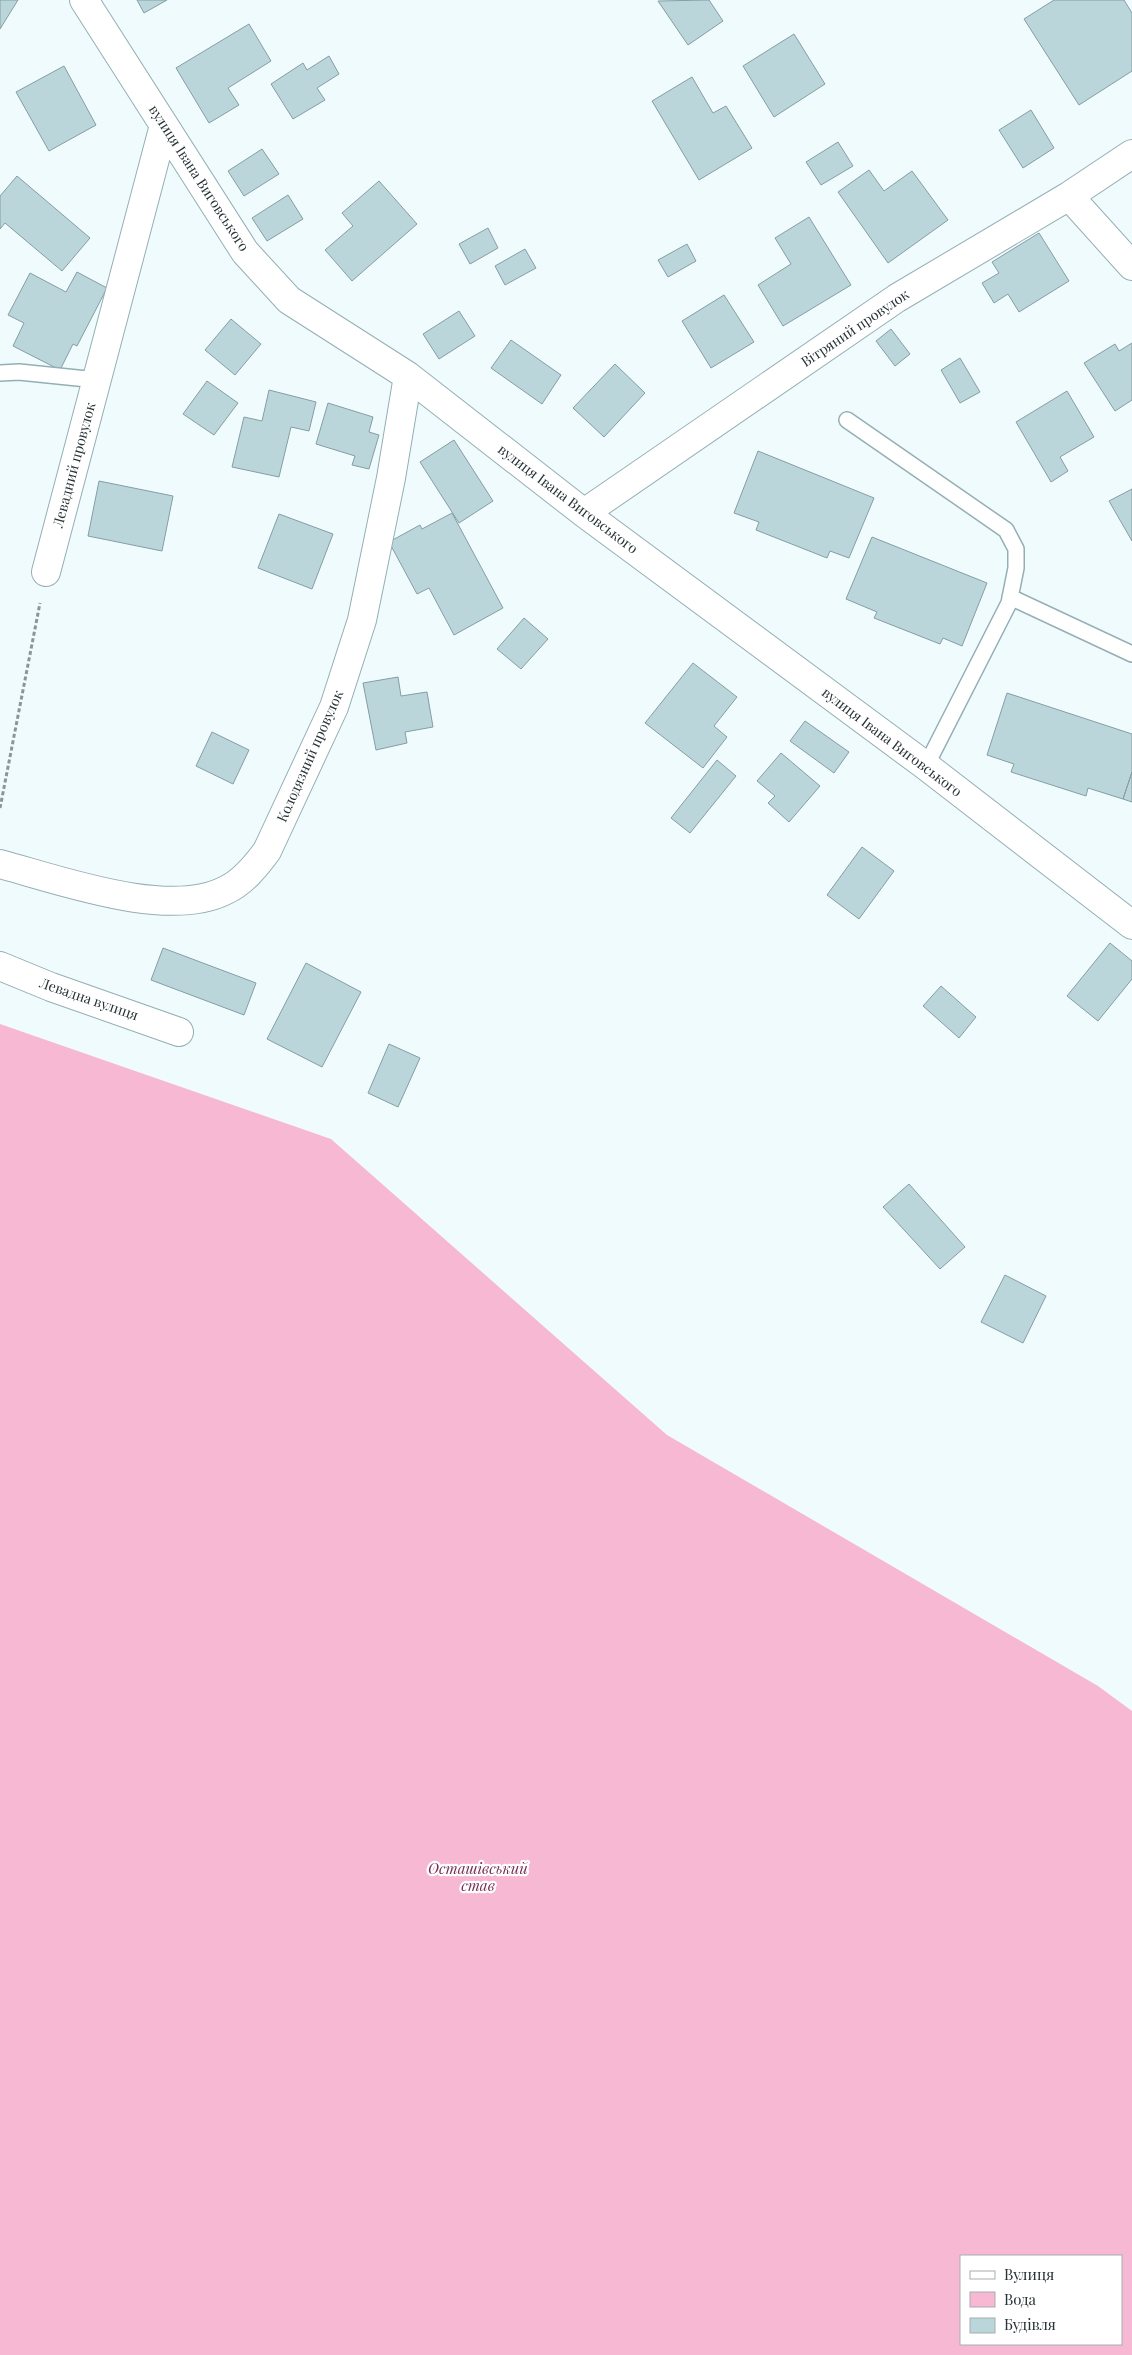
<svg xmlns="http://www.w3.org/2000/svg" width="1132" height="2355" font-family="'Playfair Display',serif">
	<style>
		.water { fill: #f6b8d3; fill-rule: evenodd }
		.building { fill: #bbd6db; stroke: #849ea3 }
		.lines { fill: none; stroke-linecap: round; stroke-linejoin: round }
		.lane-casing { stroke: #94afb4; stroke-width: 18 }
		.street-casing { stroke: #94afb4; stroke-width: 30 }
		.path { stroke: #8b9699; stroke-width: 3; stroke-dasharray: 4 2.5; stroke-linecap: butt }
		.lane { stroke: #fff; stroke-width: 15 }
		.street { stroke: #fff; stroke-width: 28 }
		.labels { text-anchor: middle; stroke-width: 4.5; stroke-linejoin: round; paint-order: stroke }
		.street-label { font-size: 14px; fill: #283335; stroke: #fff }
		.water-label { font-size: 15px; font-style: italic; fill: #773055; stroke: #fff }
	</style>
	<rect width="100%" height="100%" fill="#f0fbfe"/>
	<!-- water -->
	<path class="water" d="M0,1024L331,1139L667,1435L1098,1686L1132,1711V2355H0ZM961,2256H1121V2344H961Z"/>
	<!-- building -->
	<path class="building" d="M0,0H18L0,29Z
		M137,0H167L144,13Z
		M709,0L723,21L688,45L658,1Z
		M1054,0H1124L1132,13V71L1079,105L1024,19Z
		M249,24L271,61L228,88L239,105L209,123L176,68Z
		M794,34L825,84L774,117L743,66Z
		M329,56L339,74L317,88L325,100L293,119L271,84L303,63L307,70Z
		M64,66L96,125L49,151L16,92Z
		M692,77L713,113L726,106L752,148L699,180L652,101Z
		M1031,110L1054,148L1023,168L999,130Z
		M838,142L853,166L821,185L806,162Z
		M262,149L279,174L244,196L228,171Z
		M869,170L884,191L912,171L948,220L888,263L838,192Z
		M17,176L90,238L62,271L5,223L0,229V196Z
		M379,181L417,224L352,281L325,250L353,226L342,213Z
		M288,195L303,219L267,241L252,218Z
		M809,217L851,285L783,326L758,285L791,264L775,238Z
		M488,228L498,248L470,264L459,244Z
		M1039,233L1069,281L1019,312L1008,294L994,303L982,283L999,273L992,262Z
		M687,244L696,261L668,277L658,260Z
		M525,249L536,268L505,285L495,266Z
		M77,272L107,288L77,346L73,344L60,370L13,346L24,323L8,315L30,273L66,292Z
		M724,295L754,342L711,368L682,321Z
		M459,311L475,336L439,359L423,334Z
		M231,319L261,344L235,375L205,350Z
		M891,329L910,354L895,366L876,341Z
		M511,340L561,375L542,404L491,368Z
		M1132,343V400L1115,411L1084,363L1115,344L1119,351Z
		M960,358L980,392L960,403L941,370Z
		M615,364L645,393L604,437L573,408Z
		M207,381L238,403L214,435L183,414Z
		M269,390L316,402L309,431L291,427L279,477L232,467L244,417L262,421Z
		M1067,391L1094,437L1060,457L1068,471L1051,482L1016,422Z
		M328,403L373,417L369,432L379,435L369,469L352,465L355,456L316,444Z
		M454,440L493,501L459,523L420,462Z
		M758,451L874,498L849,558L830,551L827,558L756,530L759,522L734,513Z
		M99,481L173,496L162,551L88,536Z
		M1132,489V541L1109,501Z
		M452,513L503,608L454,635L429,588L417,594L389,542L420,525L422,529Z
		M279,514L333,534L312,589L258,568Z
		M872,537L987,583L962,646L943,638L940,644L874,618L877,612L846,599Z
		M524,618L548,639L521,669L497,649Z
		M693,663L737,697L714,726L727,737L703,768L645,723Z
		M398,677L401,696L427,692L433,727L405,732L407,743L376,750L363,683Z
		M1007,693L1132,734V772L1123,799L1088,788L1086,796L1011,772L1014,764L987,755Z
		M805,721L849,752L834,773L790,741Z
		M212,732L249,750L233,784L196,766Z
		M781,753L820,786L789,822L768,803L775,796L757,781Z
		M717,760L736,776L690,833L671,818Z
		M1132,772V802L1123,799Z
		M862,847L894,871L859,919L827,895Z
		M1110,943L1132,961V979L1098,1021L1067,996Z
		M163,948L256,983L244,1015L151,980Z
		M306,963L361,992L322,1067L267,1039Z
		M941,986L976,1017L959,1038L923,1006Z
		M389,1044L420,1058L398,1107L368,1093Z
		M909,1184L965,1247L940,1269L883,1207Z
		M1005,1275L1046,1296L1023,1343L981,1322Z"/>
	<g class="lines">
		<!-- lane casing -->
		<g class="lane-casing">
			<path id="lane" d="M0,373L19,372L97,380
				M847,420L1006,530L1016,549V568L1009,603L926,766
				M1010,597L1132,654"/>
		</g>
		<!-- street casing -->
		<g class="street-casing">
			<path id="street" d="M84,0L245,252L289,300L408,376L584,513L926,766L1132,925
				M1069,196L1132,266
				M584,513L897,298L1069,196L1132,154
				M46,572L164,125
				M0,864C60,880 169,920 226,890C243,882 256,866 267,851L334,707L362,620L391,478L408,376
				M0,966L51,987L179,1032"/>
		</g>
		<!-- path -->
		<path class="path" d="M0,808L40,603"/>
		<!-- lane -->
		<use href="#lane" class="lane"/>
		<!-- street -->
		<use href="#street" class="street"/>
	</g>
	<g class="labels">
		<!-- street labels -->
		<g class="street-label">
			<text transform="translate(199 178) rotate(57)" y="5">вулиця Івана Виговського</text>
			<text transform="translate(855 328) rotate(-34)" y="5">Вітряний провулок</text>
			<text transform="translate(74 465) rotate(-75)" y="5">Левадний провулок</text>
			<text transform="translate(568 499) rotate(37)" y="5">вулиця Івана Виговського</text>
			<text transform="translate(892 742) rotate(37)" y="5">вулиця Івана Виговського</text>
			<text transform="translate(310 756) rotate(-66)" y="5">Колодязний провулок</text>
			<text transform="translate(89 999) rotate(19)" y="5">Левадна вулиця</text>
		</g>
		<!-- water labels -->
		<g class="water-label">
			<text x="478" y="1874">Осташівський<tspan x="478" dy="17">став</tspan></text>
		</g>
	</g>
	<!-- legend -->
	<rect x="960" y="2255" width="162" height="90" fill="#ffffff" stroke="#a9adae"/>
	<rect x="970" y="2271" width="25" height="8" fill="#ffffff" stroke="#a9adae"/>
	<text x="1004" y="2280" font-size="15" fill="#283335">Вулиця</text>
	<rect x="970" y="2292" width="25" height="15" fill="#f6b8d3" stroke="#a9adae"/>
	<text x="1004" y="2305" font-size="15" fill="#283335">Вода</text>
	<rect x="970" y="2318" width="25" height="15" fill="#bbd6db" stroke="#a9adae"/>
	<text x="1004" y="2330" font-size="15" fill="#283335">Будівля</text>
</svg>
